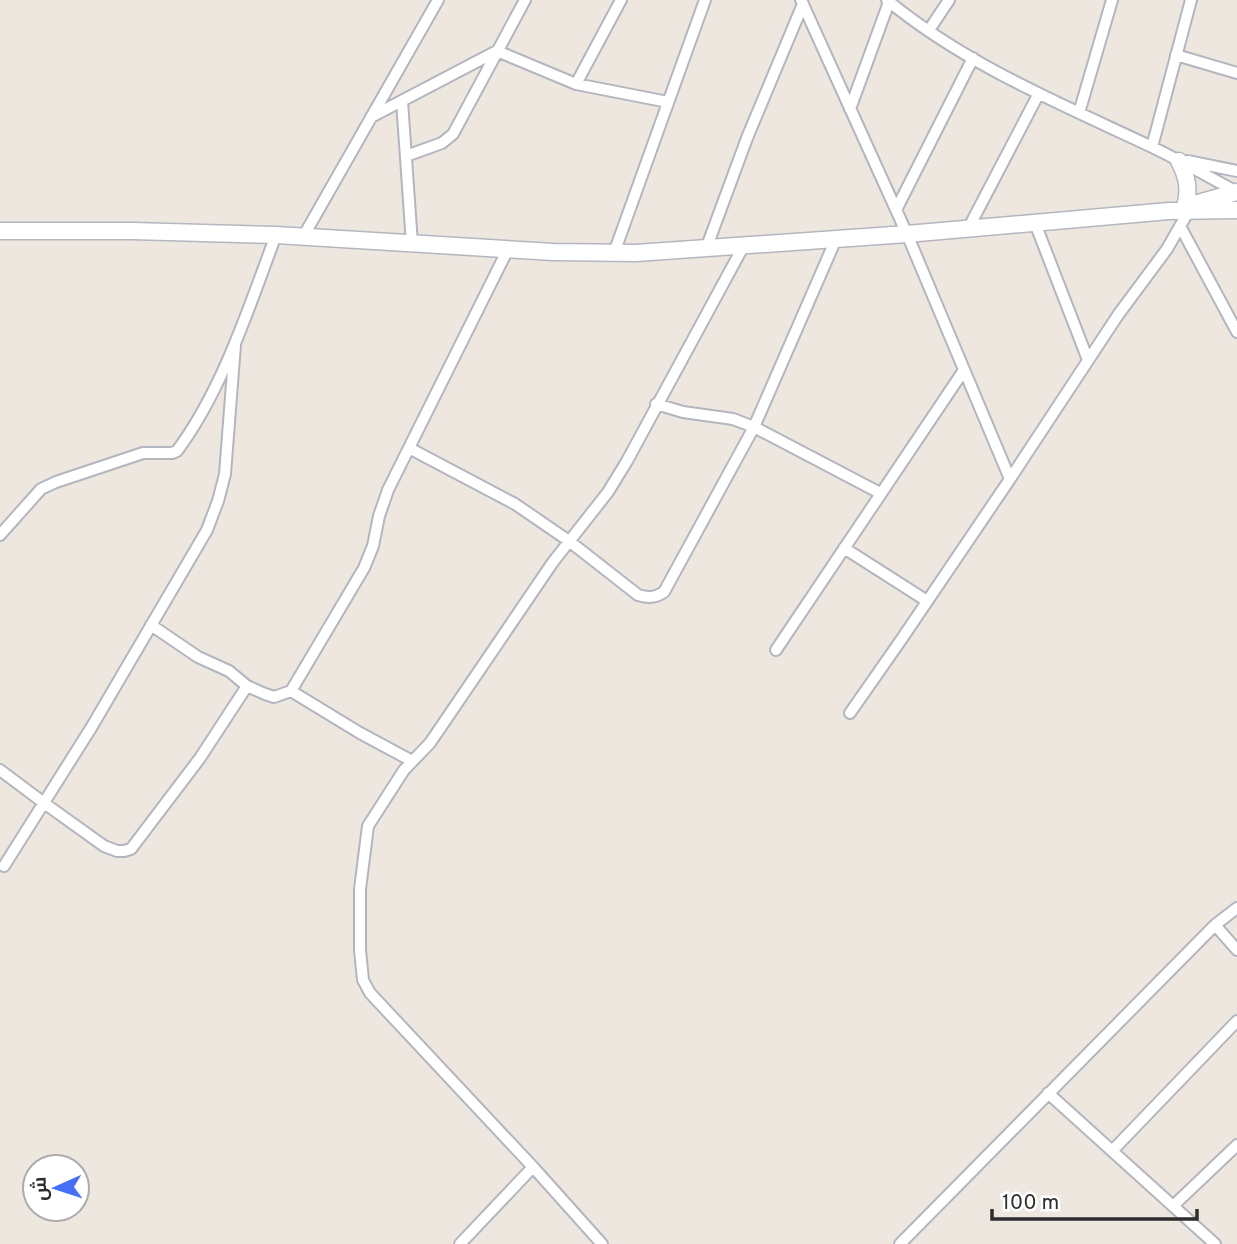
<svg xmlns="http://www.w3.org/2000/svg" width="1237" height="1244" font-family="Overpass,Cairo,sans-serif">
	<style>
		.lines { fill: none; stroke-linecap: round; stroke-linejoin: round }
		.street-casing { stroke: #b3b6bf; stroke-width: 14 }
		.secondary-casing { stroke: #b3b6bf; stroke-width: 19 }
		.street { stroke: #fff; stroke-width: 10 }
		.secondary { stroke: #fff; stroke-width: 16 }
	</style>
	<rect width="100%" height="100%" fill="#eee7e0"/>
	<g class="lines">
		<!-- street casing -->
		<g class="street-casing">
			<path id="street" d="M801,0L907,234L1010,479
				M887,0C966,65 1061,104 1152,147C1181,161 1209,177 1237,192
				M929,30L949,0
				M1176,55L1237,73
				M576,84L621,0
				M402,101L412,244
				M850,109L889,2
				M1079,113L1112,0
				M371,117L497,51L576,84L668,102
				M1152,147L1191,0
				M406,156L442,143L453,134L525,0
				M1188,161L1237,171
				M896,210L973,58
				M1035,223L1088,360
				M1180,226L1237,332
				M968,229L1038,95
				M303,237L438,0
				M706,249L747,138L803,4
				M614,253L705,0
				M656,404L683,412L733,419L754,427L880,493
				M409,448L515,504L569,541L638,595C648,598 655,598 664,592L754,427L836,239
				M0,535L41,489L56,482L143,453H172L177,451C223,389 249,307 276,235
				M844,548L927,601
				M151,625L198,657L229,671L247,686L265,694L274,697L291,691L364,568L373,546L379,516L388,490L508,249
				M776,650L964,370
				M291,691L360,733L412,761
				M850,713L901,640L1010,479L1118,315L1167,249L1191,207
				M0,770L44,803L104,846L117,851H124L131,849L200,758L247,686
				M4,866L91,728L207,530L218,501L225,474L235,345
				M1215,925L1237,950
				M1048,1093L1215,1244
				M1113,1150L1237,1021
				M1174,1205L1237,1145
				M460,1244L533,1167
				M602,1244L533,1167L370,993L363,980L360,950V889L368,826L404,770L430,743L553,562L608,492L627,461L743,247
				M900,1244L1215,925L1237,908"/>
		</g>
		<!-- secondary casing -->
		<g class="secondary-casing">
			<path id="secondary" d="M1179,161C1187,176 1190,189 1185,207
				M1191,205L1237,192
				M0,231H133L276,235L553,252L636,253L907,234L1169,211L1237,210"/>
		</g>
		<!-- street -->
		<use href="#street" class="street"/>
		<!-- secondary -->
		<use href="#secondary" class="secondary"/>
	</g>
	<!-- north arrow -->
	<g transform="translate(56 1188) rotate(267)"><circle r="33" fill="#ffffff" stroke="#ababab" stroke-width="2"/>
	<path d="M0-5L12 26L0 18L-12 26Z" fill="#456ff5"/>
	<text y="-10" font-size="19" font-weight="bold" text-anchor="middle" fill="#2d2d2d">ش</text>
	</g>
	<!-- scale -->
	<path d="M992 1209v10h205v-10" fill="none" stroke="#2d2d2d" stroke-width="3.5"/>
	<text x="1002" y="1209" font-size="21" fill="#2d2d2d" stroke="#ffffff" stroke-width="5" paint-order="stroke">100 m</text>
</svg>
